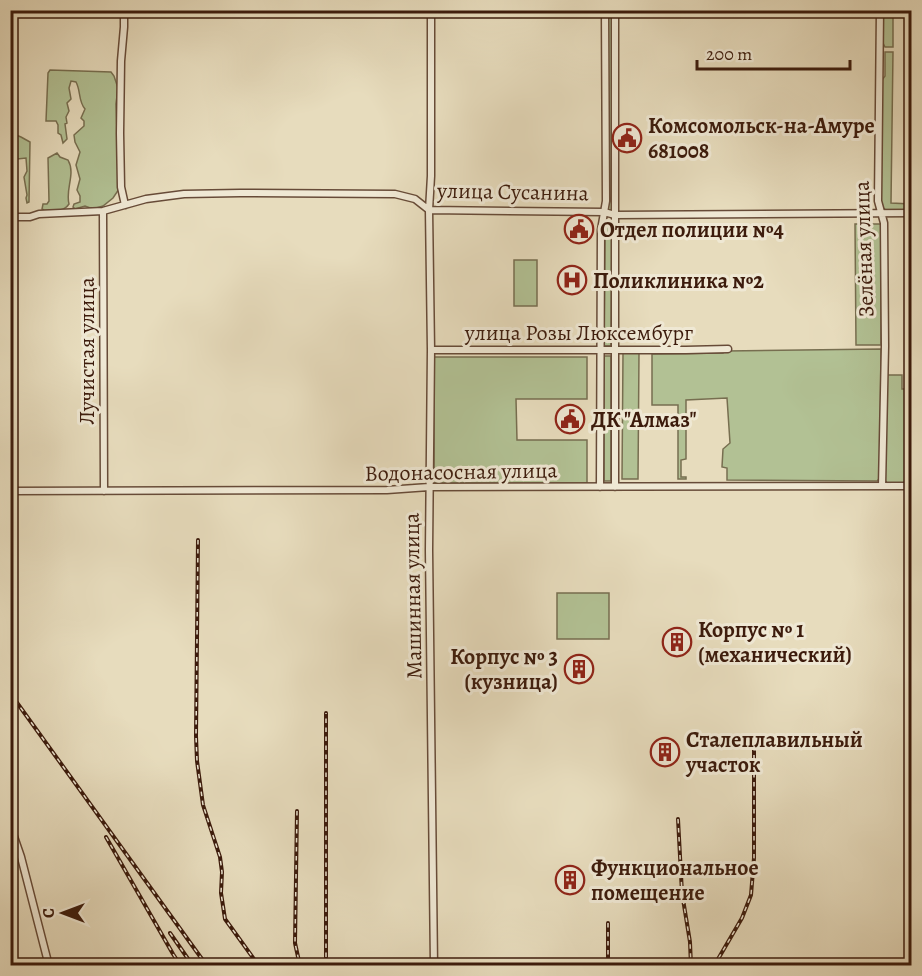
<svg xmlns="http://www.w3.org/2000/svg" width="922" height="976" font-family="Alegreya,serif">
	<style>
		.green { fill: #b2c194; stroke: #776e50; stroke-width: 1.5 }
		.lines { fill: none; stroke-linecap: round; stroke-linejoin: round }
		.minor-casing { stroke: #674b38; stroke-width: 9 }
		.minor { stroke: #efe8d4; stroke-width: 6 }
		.rail-casing { stroke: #3c1b0c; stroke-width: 4 }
		.rail { stroke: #efe8d4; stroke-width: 1.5; stroke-dasharray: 4.5; stroke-linecap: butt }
		.labels { text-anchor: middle; stroke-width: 6; stroke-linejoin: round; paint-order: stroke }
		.poi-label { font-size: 22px; font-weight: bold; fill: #3c1b0c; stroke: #efe8d4; text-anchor: start }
		.street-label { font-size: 22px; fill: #3c1b0c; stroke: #efe8d4 }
	</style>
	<rect width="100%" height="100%" fill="#e7dcbd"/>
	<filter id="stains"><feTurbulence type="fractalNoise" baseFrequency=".00333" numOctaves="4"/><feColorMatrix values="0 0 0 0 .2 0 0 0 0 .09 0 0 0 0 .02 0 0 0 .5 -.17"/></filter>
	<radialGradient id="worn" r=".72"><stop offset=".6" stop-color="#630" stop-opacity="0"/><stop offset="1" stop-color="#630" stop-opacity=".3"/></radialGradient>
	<!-- green -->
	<path class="green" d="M608,11H613L612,211H611L608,209Z
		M883,11H893V47H885L883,43Z
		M885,52H893L891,203L911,204V210H886L883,208L880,201L882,80L885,76Z
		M50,70L111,72L114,76L118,88L116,104L119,189L113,198L103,206L93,209L85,206L75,209L73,207L74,204L80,202V196L77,190L80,179L76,165L80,152L75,142L74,135L84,126V121L81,118L85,109C78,101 81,91 76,82L71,81L69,88L71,99L67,103L69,111L66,117L67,123L65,124L67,139L63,143L61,135L58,133V125L56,121H46L48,73Z
		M11,133L21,137L30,142L29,202L27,203L26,198L27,195L24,177L27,171L26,158L17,159L14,157L11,158V153L13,150V147L11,146Z
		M57,153L60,157L68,160C76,174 65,189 69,204C63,213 53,210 44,210L42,209L43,204H47L49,201L48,158Z
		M855,224H881V345H856Z
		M605,226H612L611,346H604Z
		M514,260H537V306H514Z
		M881,349L880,478L877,481L727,480V468L722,467L723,449L730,443L727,398L686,400V459L681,460V477H686V479H678V405H652V354L723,353L726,351Z
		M623,353H639L638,479H622Z
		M604,356H611V481H604Z
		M434,357H587V399H516L517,440H587V483H434Z
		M886,375H902V389H911V483H887L884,479Z
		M557,593H609V639H557Z"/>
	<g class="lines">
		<!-- minor casing -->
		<g class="minor-casing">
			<path id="minor" d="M124,10V27L121,61L120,133L121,187L125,205
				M431,10V176L429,210L431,350L429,550L434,966
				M615,10V487
				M880,10L878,201L884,223L885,346L882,486
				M103,211L104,491
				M10,217H30L39,214L103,211L146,199L184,194L240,193L395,194L415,199L429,210L604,212L615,215L912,213
				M431,350H686L728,349
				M600,487L601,230L606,201L605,10
				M10,491L387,490L429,487L912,486
				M10,825L21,857L49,966"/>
		</g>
		<!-- minor -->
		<use href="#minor" class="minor"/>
		<!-- rail casing -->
		<g class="rail-casing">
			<path id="rail" d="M198,540L196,736L197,761L203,805L220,857L222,872L221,893L225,919L259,966
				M10,693L207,966
				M297,811L295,943L300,966
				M678,819L682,893L690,942L691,966
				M106,837L173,954L181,966
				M608,923V966
				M170,933L193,966
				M326,966V713
				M714,966L742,918L751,895L754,858V744"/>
		</g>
		<!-- rail -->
		<use href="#rail" class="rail"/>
	</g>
	<!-- icons -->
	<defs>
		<g id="civic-ring" transform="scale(1.5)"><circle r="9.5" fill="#efe8d4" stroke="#8f2418" stroke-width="1.5"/><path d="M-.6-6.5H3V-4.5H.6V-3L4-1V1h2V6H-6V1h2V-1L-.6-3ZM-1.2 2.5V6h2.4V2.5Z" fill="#8f2418"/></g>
		<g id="hospital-ring" transform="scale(1.5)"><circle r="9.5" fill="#efe8d4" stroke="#8f2418" stroke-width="1.5"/><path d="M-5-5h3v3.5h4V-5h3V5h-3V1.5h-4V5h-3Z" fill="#8f2418"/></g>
		<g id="building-ring" transform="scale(1.5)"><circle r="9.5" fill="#efe8d4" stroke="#8f2418" stroke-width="1.5"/><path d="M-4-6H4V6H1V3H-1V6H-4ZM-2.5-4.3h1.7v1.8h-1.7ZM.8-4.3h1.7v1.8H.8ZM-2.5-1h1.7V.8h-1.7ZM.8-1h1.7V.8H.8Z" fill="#8f2418"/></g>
	</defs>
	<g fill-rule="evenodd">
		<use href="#civic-ring" x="627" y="138"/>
		<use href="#civic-ring" x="579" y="229"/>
		<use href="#hospital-ring" x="572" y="280"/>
		<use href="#civic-ring" x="570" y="419"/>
		<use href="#building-ring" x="677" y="642"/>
		<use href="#building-ring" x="579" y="669"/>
		<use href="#building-ring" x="665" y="752"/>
		<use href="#building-ring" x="570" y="880"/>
	</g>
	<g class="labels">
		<!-- poi labels -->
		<g class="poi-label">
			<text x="648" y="133">Комсомольск-на-Амуре<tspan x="648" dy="25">681008</tspan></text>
			<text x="600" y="237">Отдел полиции №4</text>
			<text x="593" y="288">Поликлиника №2</text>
			<text x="591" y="427">ДК "Алмаз"</text>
			<text x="698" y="637">Корпус № 1<tspan x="698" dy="25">(механический)</tspan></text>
			<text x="558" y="664" text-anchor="end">Корпус № 3<tspan x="558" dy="25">(кузница)</tspan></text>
			<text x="686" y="747">Сталеплавильный<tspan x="686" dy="25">участок</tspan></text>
			<text x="591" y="875">Функциональное<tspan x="591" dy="25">помещение</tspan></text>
		</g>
		<!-- street labels -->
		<g class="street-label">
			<text transform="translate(513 191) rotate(1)" y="8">улица Сусанина</text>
			<text transform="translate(863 249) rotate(-92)" y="8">Зелёная улица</text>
			<text x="579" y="340">улица Розы Люксембург</text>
			<text transform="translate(86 351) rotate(-90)" y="8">Лучистая улица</text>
			<text transform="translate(461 471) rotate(-1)" y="8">Водонасосная улица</text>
			<text transform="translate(412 596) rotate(-91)" y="8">Машинная улица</text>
		</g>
	</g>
	<!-- margin -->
	<rect width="922" height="976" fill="none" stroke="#e7dcbd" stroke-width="36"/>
	<rect x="12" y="12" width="898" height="952" fill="none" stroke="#3c1b0c" stroke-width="3"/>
	<rect x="18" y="18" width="886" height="940" fill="none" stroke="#3c1b0c" stroke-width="1.5"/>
	<!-- north arrow -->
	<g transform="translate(63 913) rotate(270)" stroke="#efe8d4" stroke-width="4.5" paint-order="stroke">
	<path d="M0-4.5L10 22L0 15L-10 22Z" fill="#3c1b0c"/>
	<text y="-9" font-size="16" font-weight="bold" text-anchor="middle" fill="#3c1b0c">С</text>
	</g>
	<!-- scale -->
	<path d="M697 60v9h153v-9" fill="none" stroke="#3c1b0c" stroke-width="3"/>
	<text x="706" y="60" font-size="18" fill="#3c1b0c" stroke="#efe8d4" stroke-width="4.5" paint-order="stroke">200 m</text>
	<rect width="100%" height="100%" filter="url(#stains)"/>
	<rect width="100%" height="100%" fill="url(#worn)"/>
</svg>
